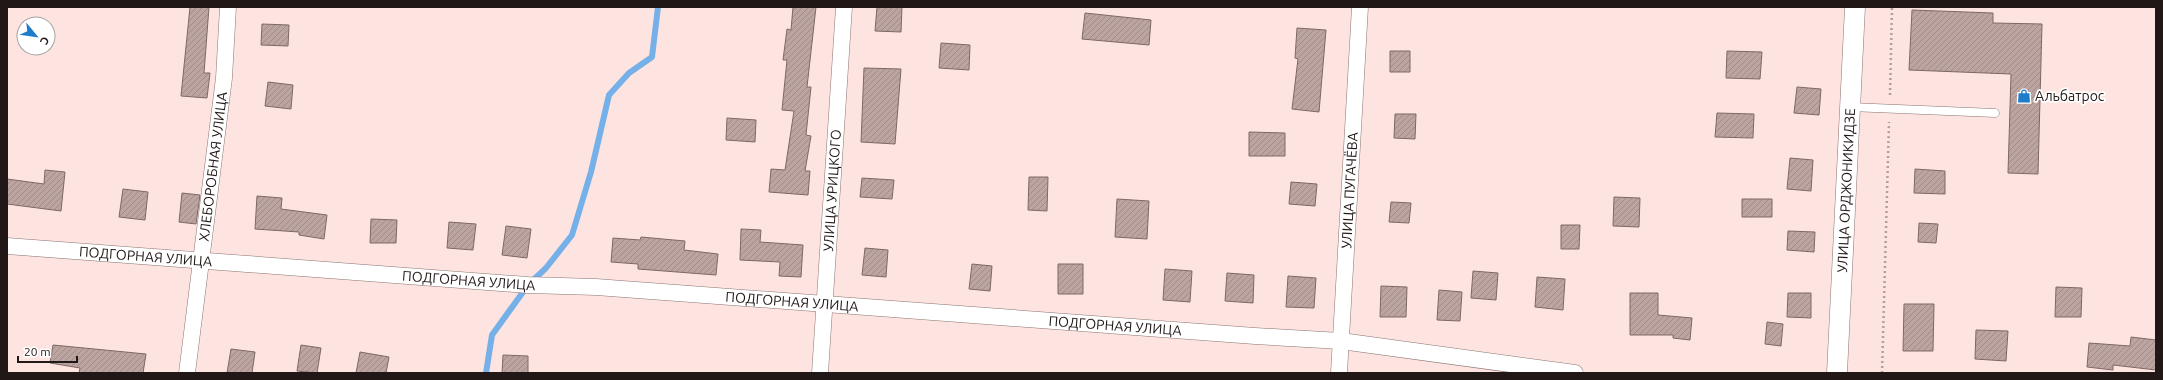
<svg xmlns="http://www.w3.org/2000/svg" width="2163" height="380" font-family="Ubuntu,sans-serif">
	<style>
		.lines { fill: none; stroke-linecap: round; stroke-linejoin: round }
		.stream { stroke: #75b0e9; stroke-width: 6 }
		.building { fill: url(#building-hatch); stroke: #7e6865 }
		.service-casing { stroke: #8a7471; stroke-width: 9 }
		.minor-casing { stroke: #8a7471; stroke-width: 17 }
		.tertiary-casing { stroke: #8a7471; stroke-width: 21 }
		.path { stroke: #b39e9c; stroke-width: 2.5; stroke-dasharray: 2 3; stroke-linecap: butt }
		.service { stroke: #fff; stroke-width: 8 }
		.minor { stroke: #fff; stroke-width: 16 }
		.tertiary { stroke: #fff; stroke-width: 20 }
		.labels { text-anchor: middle; stroke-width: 3.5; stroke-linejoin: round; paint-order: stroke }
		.poi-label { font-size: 14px; fill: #201716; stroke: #fff; text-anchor: start }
		.street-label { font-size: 14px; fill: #201716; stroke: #fff }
	</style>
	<defs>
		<pattern id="building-hatch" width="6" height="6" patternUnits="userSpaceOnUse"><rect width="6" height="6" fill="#bca4a1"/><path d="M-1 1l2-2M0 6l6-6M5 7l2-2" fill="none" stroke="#a18c8a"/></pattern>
	</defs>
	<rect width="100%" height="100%" fill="#fee4e1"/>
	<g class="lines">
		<!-- stream -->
		<path class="stream" d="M486,373L492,335L528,285L546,268L572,235L591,172L609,95L629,73L652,57L658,7"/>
	</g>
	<!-- building -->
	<path class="building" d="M190,7H209L204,73H210L207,98L181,96Z
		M793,7H816L807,87H811L806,135L811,136L805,171H810L808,195L769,192L771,169L785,170L794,111L782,110L787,60H783L787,29L791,30Z
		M877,7H902L901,32L875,31Z
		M1912,10L1993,13V23L2042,24L2038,174L2008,173L2011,74L1909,70Z
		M1085,13L1151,20L1149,45L1082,39Z
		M262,24L289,25L288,46L261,45Z
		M1297,28L1326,30L1319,112L1292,109L1298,59L1295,58Z
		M941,43L970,45L969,70L939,68Z
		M1390,51H1410V72H1390Z
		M1727,51L1762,52L1760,79L1726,78Z
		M864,68L901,69L895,144L861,142Z
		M268,82L293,85L291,109L265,106Z
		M1797,87L1821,89L1819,115L1794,113Z
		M1717,113L1754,114L1753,138L1715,137Z
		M1395,114H1416L1415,139L1394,138Z
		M727,118L756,120L755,142L726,140Z
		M1249,132L1285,133V156H1249Z
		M1790,158L1813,160L1811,191L1787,189Z
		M1915,169L1945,171V194L1914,193Z
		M45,170L65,172L61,211L7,204V179L44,184Z
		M1029,177H1048L1047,211L1028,210Z
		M862,178L894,180L892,199L860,197Z
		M1291,182L1317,184L1315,206L1289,204Z
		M123,189L148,192L145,220L119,217Z
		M182,193L200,195L196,224L179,222Z
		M257,196L282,198L281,209L327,215L324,239L299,235V232L255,229Z
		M1614,197L1640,198L1639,227L1613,226Z
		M1117,199L1149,201L1147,239L1115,237Z
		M1742,199H1772V217H1742Z
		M1391,202L1411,203L1409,223L1389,222Z
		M371,219L397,220L396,243H370Z
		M449,222L476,224L473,250L447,248Z
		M1919,223L1938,224L1936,243L1918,242Z
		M1561,225H1580L1579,249H1561Z
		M506,226L531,229L527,258L502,255Z
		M741,229L761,230L760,242L803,245L801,277L779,276L780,262L740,260Z
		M1788,231L1815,232L1814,252L1787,250Z
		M641,237L685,241L684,250L718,254L716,275L638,269V264L611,262L613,238L640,240Z
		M865,248L888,250L886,277L862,275Z
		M972,264L992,266L990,291L969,289Z
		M1058,264H1083V294H1058Z
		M1165,269L1192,271L1190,302L1163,300Z
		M1473,271L1498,273L1496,300L1471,298Z
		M1227,273L1254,275L1253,303L1225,301Z
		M1288,276L1316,278L1314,308L1286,307Z
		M1537,277L1565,279L1563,310L1535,307Z
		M1381,286L1407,287L1406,317H1380Z
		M2056,287L2082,288L2081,317H2055Z
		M1439,290L1462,292L1460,321L1437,320Z
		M1630,293H1658V315L1692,318L1690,340L1673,338V335H1630Z
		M1788,293H1811V318L1787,317Z
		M1904,304H1934L1933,351H1903Z
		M1767,322L1783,324L1781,346L1765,344Z
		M1976,330L2008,331L2006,361L1975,359Z
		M2131,337L2156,340V370L2113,365V370L2087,367L2089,343L2130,346Z
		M53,345L146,354L143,373H79L80,368L50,363Z
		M301,345L321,348L317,373L297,371Z
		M231,349L255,352L252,373H227Z
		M360,352L389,357L386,373H356Z
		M503,355L528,356V373H502Z"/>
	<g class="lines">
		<!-- service casing -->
		<g class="service-casing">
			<path id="service" d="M1850,107L1995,113"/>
		</g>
		<!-- minor casing -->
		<g class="minor-casing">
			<g id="minor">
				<path id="s1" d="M7,246L528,285L596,287L1255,336L1341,341L1575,373"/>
				<path id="s2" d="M187,373L224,78L228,7"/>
				<path id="s3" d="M820,373L844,7"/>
				<path id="s4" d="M1339,373L1360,7"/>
			</g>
		</g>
		<!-- tertiary casing -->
		<g class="tertiary-casing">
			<g id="tertiary">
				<path id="s5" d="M1837,373L1855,7"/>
			</g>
		</g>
		<!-- path -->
		<path class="path" d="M1890,95L1892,7
			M1882,373L1889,122"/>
		<!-- service -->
		<use href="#service" class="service"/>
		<!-- minor -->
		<use href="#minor" class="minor"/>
		<!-- tertiary -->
		<use href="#tertiary" class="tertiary"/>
	</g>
	<!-- icons -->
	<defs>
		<g id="shop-bare" transform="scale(1.08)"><path d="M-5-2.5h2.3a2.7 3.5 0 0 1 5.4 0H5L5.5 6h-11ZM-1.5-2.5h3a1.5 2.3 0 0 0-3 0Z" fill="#1f7cc9" stroke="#fff" stroke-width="2.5" paint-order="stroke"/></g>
	</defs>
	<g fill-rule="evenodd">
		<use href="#shop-bare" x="2024" y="96"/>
	</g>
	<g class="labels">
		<!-- poi labels -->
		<g class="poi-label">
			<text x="2035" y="101">Альбатрос</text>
		</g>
		<!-- street labels -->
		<g class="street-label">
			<text dy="5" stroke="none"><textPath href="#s2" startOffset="208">ХЛЕБОРОБНАЯ УЛИЦА</textPath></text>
			<text dy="5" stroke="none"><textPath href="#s3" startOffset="183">УЛИЦА УРИЦКОГО</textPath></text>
			<text dy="5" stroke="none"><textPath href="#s4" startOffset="183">УЛИЦА ПУГАЧЁВА</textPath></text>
			<text dy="5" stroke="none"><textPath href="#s5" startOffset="183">УЛИЦА ОРДЖОНИКИДЗЕ</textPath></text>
			<text dy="5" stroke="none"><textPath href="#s1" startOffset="139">ПОДГОРНАЯ УЛИЦА</textPath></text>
			<text dy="5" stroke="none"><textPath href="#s1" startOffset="463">ПОДГОРНАЯ УЛИЦА</textPath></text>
			<text dy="5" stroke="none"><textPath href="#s1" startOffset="787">ПОДГОРНАЯ УЛИЦА</textPath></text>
			<text dy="5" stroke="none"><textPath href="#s1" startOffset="1111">ПОДГОРНАЯ УЛИЦА</textPath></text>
		</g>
	</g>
	<!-- border -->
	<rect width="2163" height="380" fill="none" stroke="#201716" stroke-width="16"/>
	<!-- north arrow -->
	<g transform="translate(36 36) rotate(119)"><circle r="19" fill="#ffffff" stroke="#a6a2a2"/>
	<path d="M0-3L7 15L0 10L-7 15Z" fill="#1f7cc9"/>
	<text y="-6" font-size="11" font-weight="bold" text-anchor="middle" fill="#201716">С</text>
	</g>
	<!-- scale -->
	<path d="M18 356v6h59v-6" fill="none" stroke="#201716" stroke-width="2"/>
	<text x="24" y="356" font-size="12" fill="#201716" stroke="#ffffff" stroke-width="3" paint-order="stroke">20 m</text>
</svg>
